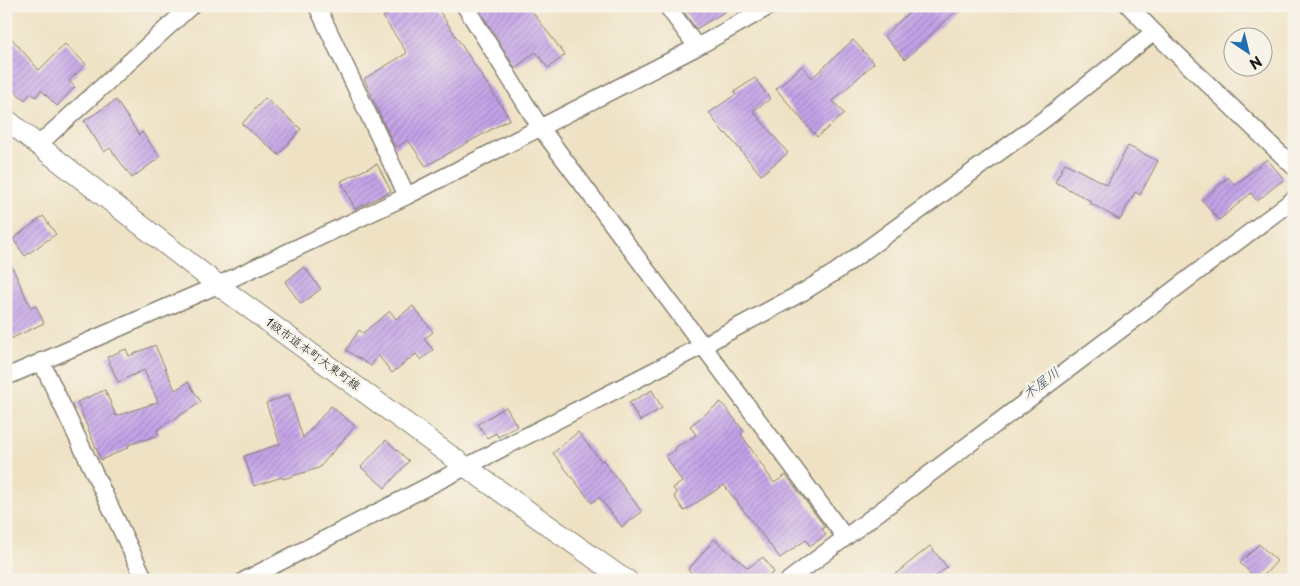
<svg xmlns="http://www.w3.org/2000/svg" width="1300" height="586" font-family="'Playpen Sans','Klee One',sans-serif">
	<style>
		.lines { fill: none; stroke-linecap: round; stroke-linejoin: round }
		.stream { stroke: #6ca6dc; stroke-width: 6 }
		.building { fill: url(#building-hatch) }
		.minor-casing { stroke: #867f70; stroke-width: 19 }
		.tertiary-casing { stroke: #867f70; stroke-width: 22 }
		.minor { stroke: #fff; stroke-width: 16 }
		.tertiary { stroke: #fff; stroke-width: 20 }
		.labels { text-anchor: middle; stroke-width: 5; stroke-linejoin: round; paint-order: stroke }
		.street-label { font-size: 12px; fill: #1c1c1c; stroke: #f7f3e8 }
		.water-label { font-size: 14px; font-style: italic; fill: #3c5369; stroke: #f7f3e8 }
	</style>
	<defs>
		<pattern id="building-hatch" width="6" height="6" patternUnits="userSpaceOnUse" patternTransform="scale(1.25)"><rect width="6" height="6" fill="#c4a2e9"/><path d="M-1 1l2-2M0 6l6-6M5 7l2-2" fill="none" stroke="#9e83bc"/></pattern>
	</defs>
	<rect width="100%" height="100%" fill="#f7f3e8"/>
	<filter id="ink" filterUnits="userSpaceOnUse"><feTurbulence type="fractalNoise" baseFrequency=".02" numOctaves="2"/><feDisplacementMap in="SourceGraphic" scale="10" xChannelSelector="R" yChannelSelector="G"/><feConvolveMatrix kernelMatrix="1 2 1 2 8 2 1 2 1" color-interpolation-filters="sRGB"/></filter>
	<filter id="wash" filterUnits="userSpaceOnUse"><feTurbulence type="fractalNoise" baseFrequency=".0096" numOctaves="4" result="noise"/><feDisplacementMap in="SourceGraphic" scale="20" xChannelSelector="R" yChannelSelector="G"/><feGaussianBlur stdDeviation="1.12" result="paint"/><feColorMatrix in="noise" values="0 0 0 0 0 0 0 0 0 0 0 0 0 0 0 0 0 1.4 0 .05"/><feComposite in="paint" operator="in"/></filter>
	<g filter="url(#wash)">
		<rect width="100%" height="100%" fill="#efe2c4"/>
		<g class="lines">
			<!-- stream -->
			<path class="stream" d="M803,580L817,569"/>
		</g>
		<g id="blocks">
			<!-- building -->
			<path class="building" d="M399,6H436L510,119L426,166L408,140L395,148L364,79L407,53L383,17Z
				M477,6H528L565,55L548,68L536,52L515,68Z
				M680,6H734L696,29Z
				M916,6H962L905,59L884,36Z
				M6,32L39,70L65,44L86,64L69,81L75,87L57,106L41,90L36,97L31,93L25,100L6,84Z
				M853,40L874,63L833,101L844,114L817,137L776,89L802,66L812,78Z
				M755,78L770,99L753,111L788,153L761,175L726,133L725,134L709,113L736,94L734,92Z
				M265,98L301,129L279,155L242,124Z
				M116,100L139,135L142,132L160,157L132,178L110,148L104,152L84,121Z
				M1128,146L1158,161L1140,195L1135,192L1120,220L1090,203L1091,201L1055,182L1065,163L1107,185Z
				M1267,159L1284,179L1257,201L1251,193L1219,220L1202,200L1228,177L1235,185Z
				M377,164L391,191L355,209L341,181Z
				M43,216L56,234L25,256L13,239Z
				M6,254L31,308L36,306L44,323L6,341Z
				M304,267L321,289L301,304L285,282Z
				M413,306L433,332L424,339L433,350L421,360L416,354L392,373L378,355L371,366L346,350L359,330L363,333L390,311L396,319Z
				M155,345L175,390L188,382L201,402L157,430L159,435L128,445L129,447L101,460L77,402L105,390L116,416L158,402L144,370L118,382L107,357L126,349L129,356Z
				M652,390L662,408L640,421L629,403Z
				M289,395L303,438L331,406L355,426L319,468L283,479L282,477L254,486L244,456L280,444L266,403Z
				M721,402L744,431L741,434L774,483L786,475L825,527L822,529L826,535L810,546L806,540L780,558L724,485L684,511L674,496L677,494L673,488L682,482L666,456L676,450L675,448L696,435L690,426Z
				M506,407L517,426L498,437L496,433L487,438L478,424Z
				M578,432L601,461L603,460L642,512L622,527L599,497L592,503L553,453Z
				M386,440L409,461L385,488L361,467Z
				M714,539L748,568L763,557L774,572L763,580H700L688,570Z
				M1259,544L1277,561L1260,580H1258L1240,563Z
				M930,546L947,567L932,580H888Z"/>
		</g>
	</g>
	<g filter="url(#ink)">
		<use href="#blocks" fill-opacity="0" stroke="#867f70" stroke-width="1"/>
		<g class="lines">
			<!-- minor casing -->
			<g class="minor-casing">
				<path id="minor" d="M317,6L407,196
					M465,6L540,127L845,537
					M667,6L697,47
					M1129,6L1154,32L1294,167
					M38,145L191,6
					M41,361L145,580
					M6,377L218,285L407,196L697,47L770,6
					M245,580L702,346L803,292L837,271L1046,118L1154,32
					M789,580L1294,199"/>
			</g>
			<!-- tertiary casing -->
			<g class="tertiary-casing">
				<path id="tertiary" d="M6,119L38,145L218,285L466,467L618,575L627,580"/>
			</g>
			<!-- minor -->
			<use href="#minor" class="minor"/>
			<!-- tertiary -->
			<use href="#tertiary" class="tertiary"/>
		</g>
	</g>
	<g class="labels">
		<!-- street labels -->
		<g class="street-label">
			<text transform="translate(313 354) rotate(36)" y="4">1級市道本町大東町線</text>
		</g>
		<!-- water labels -->
		<g class="water-label">
			<text transform="translate(1041 383) rotate(-37)" y="5">木屋川</text>
		</g>
	</g>
	<!-- margin -->
	<rect width="1300" height="586" fill="none" stroke="#f7f3e8" stroke-width="25"/>
	<!-- north arrow -->
	<g transform="translate(1248 52) rotate(145)"><circle r="24" fill="#f7f3e8" stroke="#9f9d96"/>
	<path d="M0-4L9 19L0 12L-9 19Z" fill="#1f6fb2"/>
	<text y="-8" font-size="14" font-weight="bold" text-anchor="middle" fill="#1c1c1c">N</text>
	</g>
</svg>
